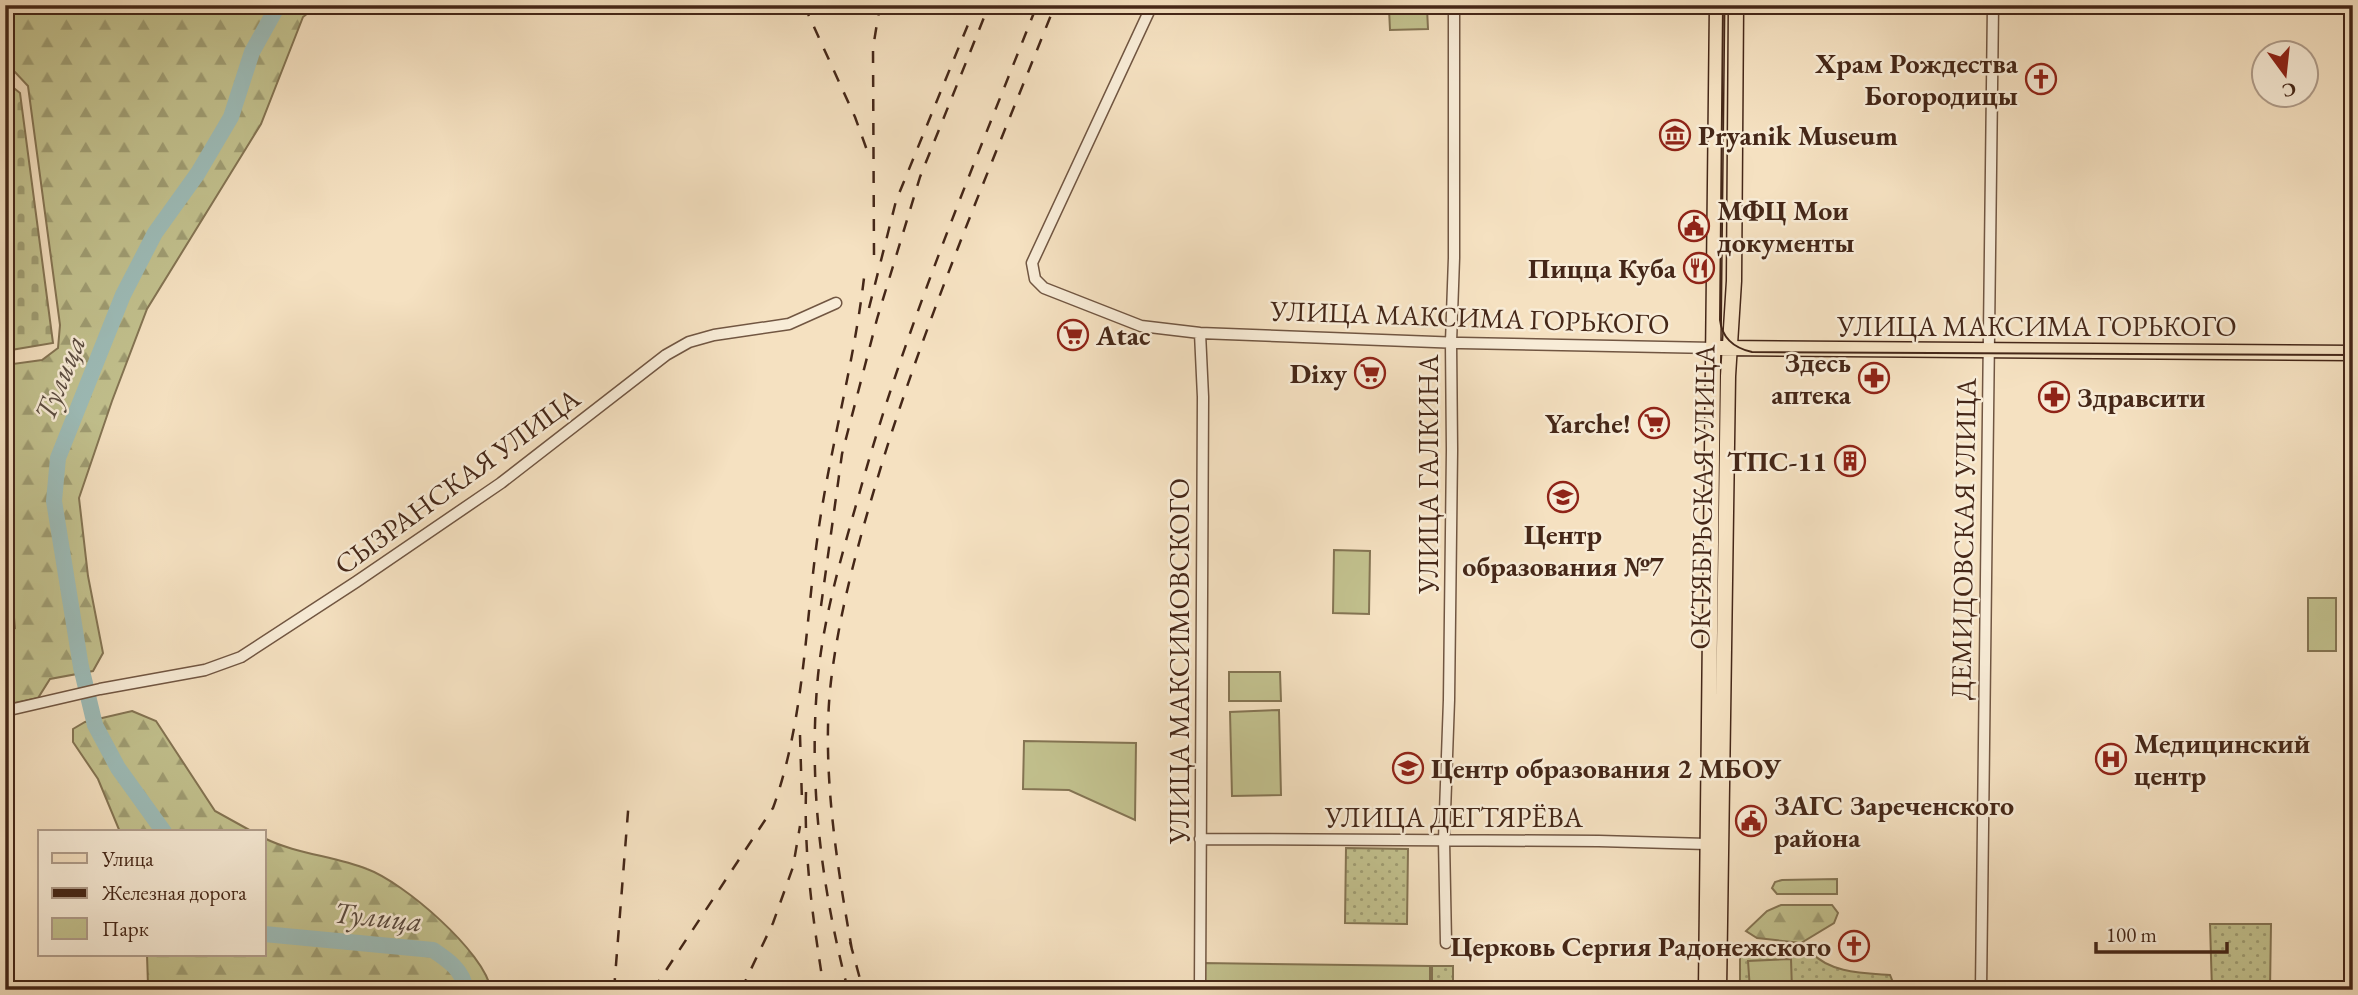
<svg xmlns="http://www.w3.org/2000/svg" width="2358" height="995" font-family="'EB Garamond',serif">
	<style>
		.grass { fill: url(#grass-dots); stroke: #847453; stroke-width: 2 }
		.forest { fill: url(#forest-firs); stroke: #847453; stroke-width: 2 }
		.cemetery { fill: url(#cemetery-stones); stroke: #847453; stroke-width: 2 }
		.park { fill: #c2c18e; stroke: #847453; stroke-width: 2 }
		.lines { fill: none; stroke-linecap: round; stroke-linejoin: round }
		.river { stroke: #9dbcb8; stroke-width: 16 }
		.minor-casing { stroke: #715642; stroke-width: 13 }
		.major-casing { stroke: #452718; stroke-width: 17 }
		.minor { stroke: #f8ecd7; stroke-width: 10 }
		.major { stroke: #f5e1c1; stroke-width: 14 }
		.tram { stroke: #452718; stroke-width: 2 }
		.rail { stroke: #452718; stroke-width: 2.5; stroke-dasharray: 12 12; stroke-linecap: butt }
		.labels { text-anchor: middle; stroke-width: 5; stroke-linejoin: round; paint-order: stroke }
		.poi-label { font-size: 28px; font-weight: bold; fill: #452718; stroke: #f8ecd7; text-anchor: end }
		.street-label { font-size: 28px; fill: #452718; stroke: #f8ecd7 }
		.water-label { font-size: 30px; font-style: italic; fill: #5b4c40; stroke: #f8ecd7 }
	</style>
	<defs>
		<pattern id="grass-dots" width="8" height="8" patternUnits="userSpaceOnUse" patternTransform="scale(1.75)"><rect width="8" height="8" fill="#c2c18e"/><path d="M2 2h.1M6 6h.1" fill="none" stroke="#9f9d73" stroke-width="1.8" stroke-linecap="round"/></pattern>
		<pattern id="forest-firs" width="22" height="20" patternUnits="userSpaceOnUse" patternTransform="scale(1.75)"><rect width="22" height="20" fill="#c2c18e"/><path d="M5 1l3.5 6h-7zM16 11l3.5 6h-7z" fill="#9f9d73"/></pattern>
		<pattern id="cemetery-stones" width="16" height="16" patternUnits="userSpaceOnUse" patternTransform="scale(1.75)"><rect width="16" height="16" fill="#c2c18e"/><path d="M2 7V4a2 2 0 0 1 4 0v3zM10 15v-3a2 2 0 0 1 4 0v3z" fill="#9f9d73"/></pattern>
	</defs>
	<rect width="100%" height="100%" fill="#f5e1c1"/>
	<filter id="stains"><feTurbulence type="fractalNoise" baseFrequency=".00286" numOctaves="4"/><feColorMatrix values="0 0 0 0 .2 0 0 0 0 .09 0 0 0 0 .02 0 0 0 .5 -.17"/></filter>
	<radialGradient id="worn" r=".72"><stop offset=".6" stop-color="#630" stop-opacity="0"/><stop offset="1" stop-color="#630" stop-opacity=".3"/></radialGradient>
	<!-- grass -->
	<path class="grass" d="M1346,848L1408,849L1407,924L1345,923Z
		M2210,924H2271L2270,990H2212Z
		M1811,952C1830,973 1863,973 1890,975L1894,985L1849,984L1848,986H1828L1827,990H1740V955Z
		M1432,966H1453V990H1432Z"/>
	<!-- forest -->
	<path class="forest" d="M5,5H57L64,7L77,5H318L303,17L261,124L147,309L112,401L79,498L88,576L103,653L93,671L50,679L38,698L5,705V609L15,629L5,515V365L42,360L58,348L60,325L28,86L15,72L5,67Z
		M132,711L156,721L215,811L253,832H120L98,779L73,742V729L85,722Z
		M264,838C296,854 334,856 367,869C403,882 485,952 491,990H151L148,985L147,955H264Z
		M1781,905H1832L1838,913L1834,923L1801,943L1757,938L1746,931L1767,911Z"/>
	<!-- cemetery -->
	<path class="cemetery" d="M5,81L20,93L53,343L5,351Z"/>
	<!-- park -->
	<path class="park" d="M1427,8L1428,29L1390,30L1389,9Z
		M1334,550L1370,551L1369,614L1333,613Z
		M2308,598H2336V651H2308Z
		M1229,672H1280L1281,701H1229Z
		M1279,710L1281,795L1232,796L1230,712Z
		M1024,741L1136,743L1135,820L1069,790L1023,789Z
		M1837,879V894H1777L1772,888L1775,882L1782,880Z
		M1791,959L1792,990H1750L1748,961Z
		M1202,963L1430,966V990H1201Z"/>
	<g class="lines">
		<!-- river -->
		<path class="river" d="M164,832L118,768L95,725L81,667L54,501L58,458L123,295L155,233L198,173L231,117L252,52L276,9L281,5
			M264,934L433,950C448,960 463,970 466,990"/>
		<!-- minor casing -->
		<g class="minor-casing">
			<path id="minor" d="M1152,5L1032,263L1035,279L1044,288L1141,326L1200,333L1461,343L1714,348
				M1200,333L1203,397L1200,990
				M5,711L100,689L205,670L241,657L356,582L501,483L666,355L689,342L714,335L789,324L836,303
				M1200,839L1599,841L1707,844
				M1446,943L1444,840L1449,700L1452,450L1451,342L1454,258V5
				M1981,990L1993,5"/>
		</g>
		<!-- major casing -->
		<g class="major-casing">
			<path id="major" d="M1721,348L2353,353
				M1706,990L1717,5
				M1719,990L1728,376L1734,281L1736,5"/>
		</g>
		<!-- minor -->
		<use href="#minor" class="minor"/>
		<!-- major -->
		<use href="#major" class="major"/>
		<!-- tram -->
		<path class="tram" d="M1723,5L1720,320C1722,338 1734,348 1752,352L2353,355"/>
		<!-- rail -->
		<path class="rail" d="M804,5L855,117L868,153
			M874,255L873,48L880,5
			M869,308L896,201L976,5
			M821,606L842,454L877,319L920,177L989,5
			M800,735L802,802
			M806,792C804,856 813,920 823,983
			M850,942L863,990
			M852,950C837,866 821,767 831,681C840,606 861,533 883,460C931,305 995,156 1055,5
			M614,990L629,799
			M653,990L773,808C806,716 805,616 820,520C833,436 856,354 865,269
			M741,990L773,923L793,867L800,826
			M848,990C822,891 809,789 817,687C822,620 842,555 860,491C906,325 974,165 1037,5"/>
	</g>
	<!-- icons -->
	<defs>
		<g id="church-ring" transform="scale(1.575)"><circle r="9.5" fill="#f8ecd7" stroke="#8f2418" stroke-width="1.5"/><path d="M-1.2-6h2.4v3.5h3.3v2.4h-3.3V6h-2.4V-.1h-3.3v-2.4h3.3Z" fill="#8f2418"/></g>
		<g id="museum-ring" transform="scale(1.575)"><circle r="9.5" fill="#f8ecd7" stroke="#8f2418" stroke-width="1.5"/><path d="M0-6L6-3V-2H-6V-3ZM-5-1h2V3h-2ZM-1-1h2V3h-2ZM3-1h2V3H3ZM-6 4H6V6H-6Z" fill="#8f2418"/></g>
		<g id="civic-ring" transform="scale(1.575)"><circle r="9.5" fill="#f8ecd7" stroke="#8f2418" stroke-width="1.5"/><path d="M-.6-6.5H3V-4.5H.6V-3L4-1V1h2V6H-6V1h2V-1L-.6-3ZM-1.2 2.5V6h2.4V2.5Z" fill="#8f2418"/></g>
		<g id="restaurant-ring" transform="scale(1.575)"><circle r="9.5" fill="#f8ecd7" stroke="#8f2418" stroke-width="1.5"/><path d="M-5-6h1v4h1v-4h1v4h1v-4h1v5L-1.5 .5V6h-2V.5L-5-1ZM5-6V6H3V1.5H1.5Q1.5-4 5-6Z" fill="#8f2418"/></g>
		<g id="supermarket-ring" transform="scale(1.575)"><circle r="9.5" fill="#f8ecd7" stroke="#8f2418" stroke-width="1.5"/><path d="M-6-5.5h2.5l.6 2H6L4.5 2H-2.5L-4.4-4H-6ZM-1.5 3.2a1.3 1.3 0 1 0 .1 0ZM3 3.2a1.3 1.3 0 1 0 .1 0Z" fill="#8f2418"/></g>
		<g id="pharmacy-ring" transform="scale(1.575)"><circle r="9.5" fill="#f8ecd7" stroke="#8f2418" stroke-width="1.5"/><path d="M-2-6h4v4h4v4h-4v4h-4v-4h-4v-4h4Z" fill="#8f2418"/></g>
		<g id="building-ring" transform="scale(1.575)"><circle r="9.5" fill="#f8ecd7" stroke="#8f2418" stroke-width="1.5"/><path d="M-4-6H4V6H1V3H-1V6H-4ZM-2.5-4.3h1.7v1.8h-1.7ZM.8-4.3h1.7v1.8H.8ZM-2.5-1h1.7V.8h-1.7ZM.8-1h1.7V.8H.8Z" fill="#8f2418"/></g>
		<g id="school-ring" transform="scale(1.575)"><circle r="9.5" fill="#f8ecd7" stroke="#8f2418" stroke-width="1.5"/><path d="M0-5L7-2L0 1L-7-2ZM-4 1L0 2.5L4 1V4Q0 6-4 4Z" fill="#8f2418"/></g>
		<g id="hospital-ring" transform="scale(1.575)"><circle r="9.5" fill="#f8ecd7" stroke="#8f2418" stroke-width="1.5"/><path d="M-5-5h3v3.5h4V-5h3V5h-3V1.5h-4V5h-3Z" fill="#8f2418"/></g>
	</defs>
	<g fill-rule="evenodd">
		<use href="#church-ring" x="2041" y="79"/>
		<use href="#museum-ring" x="1675" y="135"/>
		<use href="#civic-ring" x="1694" y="226"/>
		<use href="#restaurant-ring" x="1699" y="268"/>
		<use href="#supermarket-ring" x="1073" y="335"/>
		<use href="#supermarket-ring" x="1370" y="373"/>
		<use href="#pharmacy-ring" x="1874" y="378"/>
		<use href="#pharmacy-ring" x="2054" y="397"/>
		<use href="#supermarket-ring" x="1654" y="423"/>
		<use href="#building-ring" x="1850" y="461"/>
		<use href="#school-ring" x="1563" y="497"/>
		<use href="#hospital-ring" x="2111" y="759"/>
		<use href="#school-ring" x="1408" y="768"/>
		<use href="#civic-ring" x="1751" y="821"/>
		<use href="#church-ring" x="1854" y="946"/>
	</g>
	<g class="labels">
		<!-- poi labels -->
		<g class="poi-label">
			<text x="2018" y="73">Храм Рождества<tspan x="2018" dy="32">Богородицы</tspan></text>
			<text x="1698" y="145" text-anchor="start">Pryanik Museum</text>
			<text x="1717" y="220" text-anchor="start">МФЦ Мои<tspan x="1717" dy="32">документы</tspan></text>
			<text x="1676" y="278">Пицца Куба</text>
			<text x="1096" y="345" text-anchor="start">Atac</text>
			<text x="1851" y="372">Здесь<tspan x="1851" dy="32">аптека</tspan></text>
			<text x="1347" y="383">Dixy</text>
			<text x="2077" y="407" text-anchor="start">Здравсити</text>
			<text x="1631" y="433">Yarche!</text>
			<text x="1827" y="471">ТПС-11</text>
			<text x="1563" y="544" text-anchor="middle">Центр<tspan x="1563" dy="32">образования №7</tspan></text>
			<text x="2134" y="753" text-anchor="start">Медицинский<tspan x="2134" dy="32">центр</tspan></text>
			<text x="1431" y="778" text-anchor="start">Центр образования 2 МБОУ</text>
			<text x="1774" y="815" text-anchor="start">ЗАГС Зареченского<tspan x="1774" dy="32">района</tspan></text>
			<text x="1831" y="956">Церковь Сергия Радонежского</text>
		</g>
		<!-- street labels -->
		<g class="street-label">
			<text transform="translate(1470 317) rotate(2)" y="10">УЛИЦА МАКСИМА ГОРЬКОГО</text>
			<text x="2037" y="336">УЛИЦА МАКСИМА ГОРЬКОГО</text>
			<text transform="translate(1428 474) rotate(-90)" y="10">УЛИЦА ГАЛКИНА</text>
			<text transform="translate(457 481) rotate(-36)" y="10">СЫЗРАНСКАЯ УЛИЦА</text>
			<text transform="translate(1702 497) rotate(-89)" y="10">ОКТЯБРЬСКАЯ УЛИЦА</text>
			<text transform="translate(1963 539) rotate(-89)" y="10">ДЕМИДОВСКАЯ УЛИЦА</text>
			<text transform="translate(1179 661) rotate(-90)" y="10">УЛИЦА МАКСИМОВСКОГО</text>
			<text x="1454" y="827">УЛИЦА ДЕГТЯРЁВА</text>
		</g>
		<!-- water labels -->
		<g class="water-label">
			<text transform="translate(60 378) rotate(-68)" y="10">Тулица</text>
			<text transform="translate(378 917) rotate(6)" y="10">Тулица</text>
		</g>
	</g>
	<!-- margin -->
	<rect width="2358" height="995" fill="none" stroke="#f5e1c1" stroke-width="28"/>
	<rect x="7" y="7" width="2344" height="981" fill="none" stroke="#452718" stroke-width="3.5"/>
	<rect x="14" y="14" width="2330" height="967" fill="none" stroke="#452718" stroke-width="2"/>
	<!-- legend -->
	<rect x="38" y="830" width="228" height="126" fill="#f8ecd7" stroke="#b09d8b" stroke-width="2"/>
	<rect x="52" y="853" width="35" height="10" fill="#f5e1c1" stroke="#b09d8b" stroke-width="2"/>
	<text x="102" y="866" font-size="21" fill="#452718">Улица</text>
	<rect x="52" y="888" width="35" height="10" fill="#452718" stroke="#b09d8b" stroke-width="2"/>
	<text x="102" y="900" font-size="21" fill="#452718">Железная дорога</text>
	<rect x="52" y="918" width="35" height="21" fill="#c2c18e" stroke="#b09d8b" stroke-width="2"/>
	<text x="102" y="936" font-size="21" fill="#452718">Парк</text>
	<!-- north arrow -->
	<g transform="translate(2285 74) rotate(165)"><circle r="33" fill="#f8ecd7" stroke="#b09d8b" stroke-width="2"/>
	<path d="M0-5L12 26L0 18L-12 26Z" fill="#8f2418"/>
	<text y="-10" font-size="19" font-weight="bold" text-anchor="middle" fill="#452718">С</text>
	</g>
	<!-- scale -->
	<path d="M2096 942v10h131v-10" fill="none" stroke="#452718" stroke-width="3.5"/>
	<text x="2106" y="942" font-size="21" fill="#452718" stroke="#f8ecd7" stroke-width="5" paint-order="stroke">100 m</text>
	<rect width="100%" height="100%" filter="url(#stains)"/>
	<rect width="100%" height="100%" fill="url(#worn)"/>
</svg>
